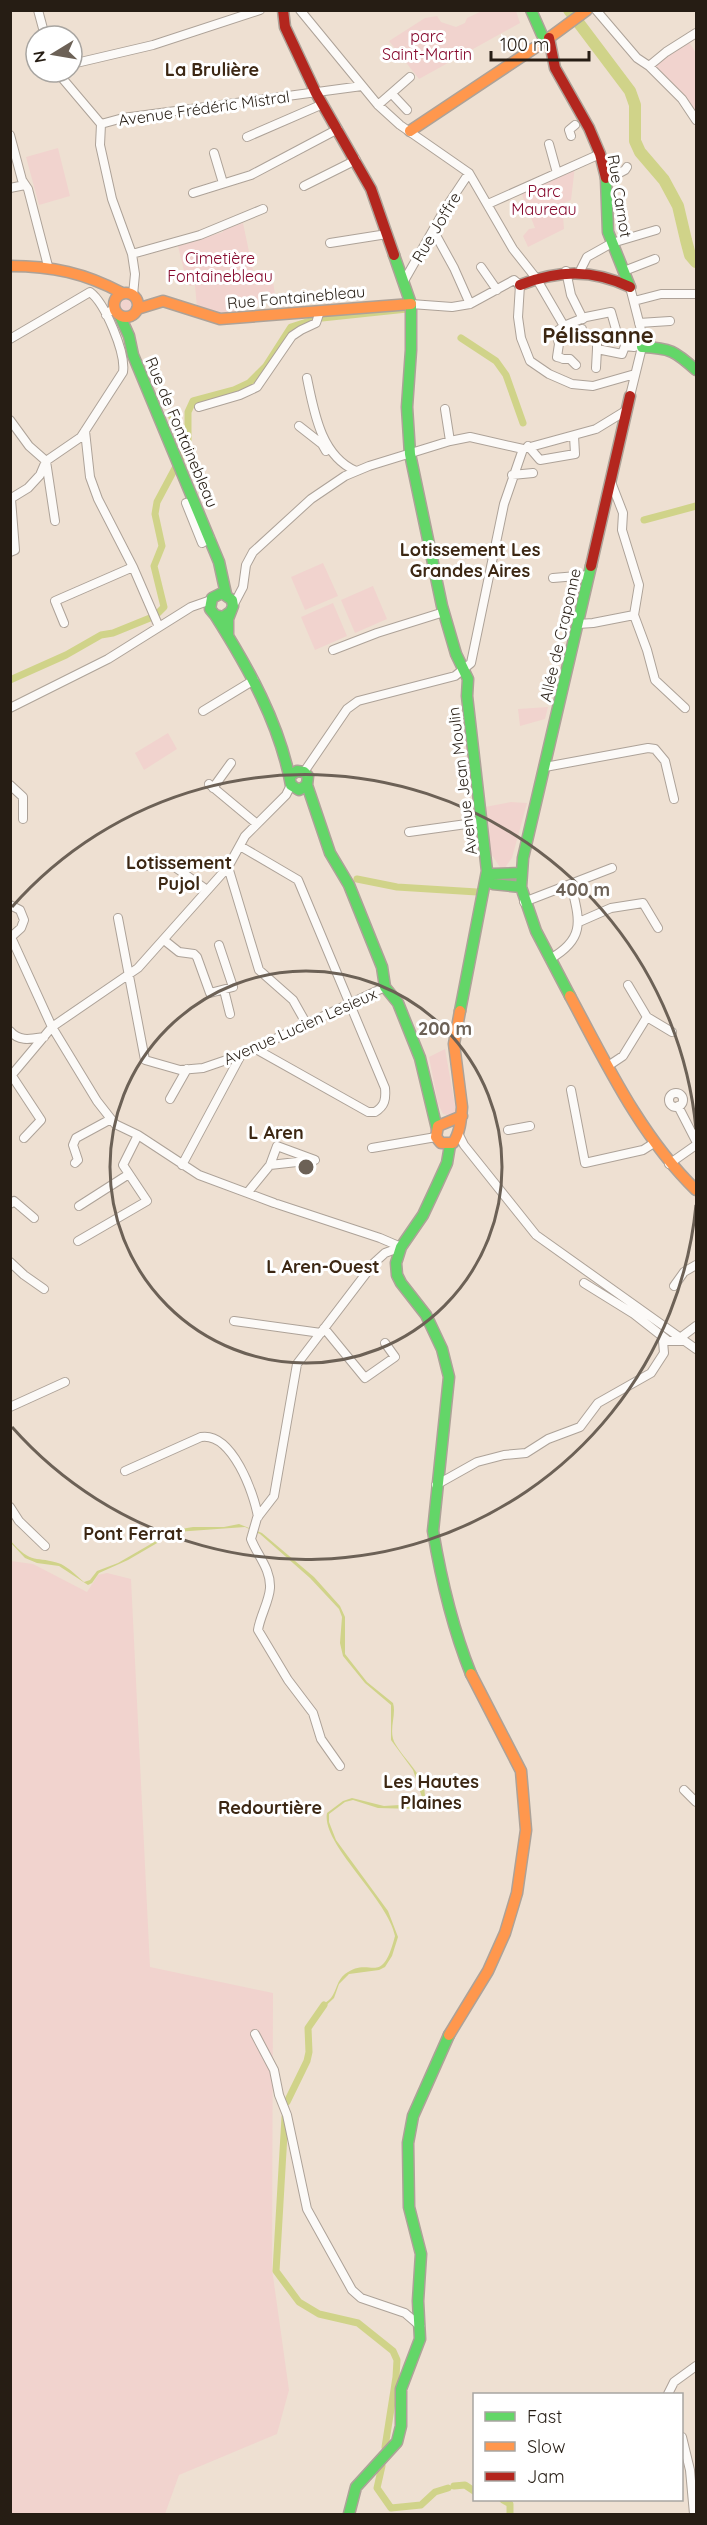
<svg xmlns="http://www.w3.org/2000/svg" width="707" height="2525" font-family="Quicksand,sans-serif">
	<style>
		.green { fill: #f1d3ce }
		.water { fill: #d0d389 }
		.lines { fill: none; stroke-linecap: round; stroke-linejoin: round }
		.canal { stroke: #d0d389; stroke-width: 7 }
		.river { stroke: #d0d389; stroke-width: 12 }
		.street-casing { stroke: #ada298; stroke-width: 10 }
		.fast-casing { stroke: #ada298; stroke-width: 13 }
		.slow-casing { stroke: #ada298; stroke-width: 13 }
		.jam-casing { stroke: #ada298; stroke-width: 13 }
		.street { stroke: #fcfaf8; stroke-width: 8 }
		.fast { stroke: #63d668; stroke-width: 10 }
		.slow { stroke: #ff974d; stroke-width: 10 }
		.jam { stroke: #b3261e; stroke-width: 10 }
		.ring { fill: none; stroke: #6c6156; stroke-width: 3 }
		.labels { text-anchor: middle; stroke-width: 6; stroke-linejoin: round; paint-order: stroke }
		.park-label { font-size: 16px; fill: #86082c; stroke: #fff }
		.street-label { font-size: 16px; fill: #261d14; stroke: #fff }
		.neighbourhood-label { font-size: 18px; font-weight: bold; fill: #3c2713; stroke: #fff }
		.district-label { font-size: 22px; font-weight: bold; fill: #3c2713; stroke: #fff }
		.centre { fill: #6c6156; stroke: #fff; stroke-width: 3 }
		.ring-label { font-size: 18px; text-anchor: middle; font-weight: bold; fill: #6c6156; stroke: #fff; stroke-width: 6; stroke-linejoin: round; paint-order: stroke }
	</style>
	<rect width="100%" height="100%" fill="#eee0d2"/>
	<!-- green -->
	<path class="green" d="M482,11H516L520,23L419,79L389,41L425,18L437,16L441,22L456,27L465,23L467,18Z
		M689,42L696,53V113L686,97L653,65Z
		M58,148L70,196L39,205L26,157Z
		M575,166L571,200L562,204L564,229L528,247L523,236L529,229L535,228L521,192Z
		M243,223L256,285L273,282L276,300L241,305L243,316L216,314L197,308L195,285L190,286L187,283L178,246L223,232V230Z
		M118 305a8 8 0 1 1 16 0a8 8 0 1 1-16 0Z
		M323,563L338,596L305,610L291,577Z
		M373,586L387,619L355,633L341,600Z
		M333,603L347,636L315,650L301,617Z
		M548,707L545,719L520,726L518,709Z
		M168,733L177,749L144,770L135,753Z
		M511,802L527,803L512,858L506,866L507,868L502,870L491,854L485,807Z
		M445,1049L456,1111L451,1116L443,1114L438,1104L429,1057Z
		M11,1561L33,1564L87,1592L98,1575L107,1573L131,1579L150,1967L273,1993L272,2269L289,2390L277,2434L179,2475L165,2514H11Z"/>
	<!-- water -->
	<path class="water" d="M166,410H181L182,433L176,441Z
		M239,1524L262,1533L314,1577L340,1606L345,1617V1654L367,1682L393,1703C397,1716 387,1732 396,1745C406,1762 432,1782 423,1804L414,1807L415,1809L378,1808L353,1800L345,1802L329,1814V1822L336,1840L388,1911L398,1937L392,1956L385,1967L379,1970L349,1974L339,1984L334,1998L316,2015C318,2007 325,2004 331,1998C337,1990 337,1980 345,1974C371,1954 381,1990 395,1936C388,1899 321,1844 327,1813L343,1801L352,1798L384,1806L416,1804L423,1800L413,1770L391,1740V1705L365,1683L343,1656L340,1643L342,1617L339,1609L310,1578L260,1534L245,1527L176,1532L128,1560L99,1573L92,1583L88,1585L59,1566L37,1563L25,1558L11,1543L10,1540C32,1566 36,1555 61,1564C69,1568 77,1576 84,1582L90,1580L97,1571L118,1563L175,1530L193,1527H224Z"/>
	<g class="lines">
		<!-- canal -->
		<path class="canal" d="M322,318L407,309
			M461,338L496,361L506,375L523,423
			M644,520L696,506
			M158,613L164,607L154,566L162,546L155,514L157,502L188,444V412L193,401L234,390L249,383L266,366L291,327L313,320
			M10,680L66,655L101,635L113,633L150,618
			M357,879L397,887L477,892
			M287,2102L307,2061L309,2052L308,2028L324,2005
			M285,2117L276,2271L299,2302L319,2314L358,2323L393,2351L397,2360L396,2377L385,2447
			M382,2466L377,2488L391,2508L421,2505L435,2492L448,2488
			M454,2486L465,2485L474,2491
			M503,2500L510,2504V2514"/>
		<!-- river -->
		<path class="river" d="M569,10L630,91L635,105V141L640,152L664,180L678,206L686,240L690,255L696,262"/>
		<!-- street casing -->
		<g class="street-casing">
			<path id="street" d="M38,10L45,36
				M300,10L378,105L400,125L469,173L513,249L536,278L564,326L586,317L611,312L617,333L622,334L625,346L634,347
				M596,10L637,58L649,66L682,99L696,120
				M72,64L153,45L260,10
				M649,66L666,52L696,33
				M57,72L101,124
				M392,94L407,110
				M378,105L410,77
				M101,124L123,118L362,86
				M101,124L100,145L112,199L132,254L135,274L133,295
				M10,135L22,180L28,189L48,266
				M571,136L569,130L575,125
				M247,137L323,104
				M549,144L557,173
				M214,153L223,183
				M606,180L625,170L627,167
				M304,186L356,160
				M10,188L25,185
				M193,193L251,175L338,129
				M488,204L600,154
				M433,230L454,268L470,304
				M330,243L387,234
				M132,254L200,235L263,209
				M481,267L497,290
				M566,271L571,295L583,319
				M580,271L587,257L612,243L656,230
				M624,271L655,259
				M404,281L445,209L469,173
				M634,301L661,294H696
				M411,304L452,307L470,304L514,280L520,285L518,317L521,338L530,361L549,374L572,384L593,386L635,374
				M106,315L114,308
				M639,323L670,321
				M582,329L584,339L597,338V349L622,354L625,346
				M10,339L90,292C105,303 126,353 123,372L81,437L46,461L40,475L28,488L10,499
				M561,358L557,357L559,344L556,332L564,326
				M563,359H570L576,365
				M596,368L597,349
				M307,378C314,412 321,456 356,471
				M630,396L642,347L641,330L630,287
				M199,407L240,395L257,387L292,336L301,330L316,323L320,311
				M445,409L450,441
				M10,420L29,446L46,461L55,521
				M299,426L322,444L326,451
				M85,431L90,477L98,499L133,567L159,627
				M528,446L540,460L575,454L574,436
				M523,449L596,429L627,410
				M512,475L533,473
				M611,482L623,513L622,530L639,585L634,615
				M186,503L202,543L210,538
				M10,552L15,550L11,499
				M553,578L589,575
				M233,606L243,587L246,565L253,552L311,499L345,476L369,466L450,441L470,437L523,449
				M64,623L55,601L133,567
				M578,624L593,623L634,615L647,650L655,680L685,708
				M333,650L377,633L444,612
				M10,708L108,659L191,607L211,600
				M203,711L254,680
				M545,767L648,748L655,749L665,761L674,799
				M304,772L347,709L358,701L455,676L471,663L504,504L523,449
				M209,784L257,824
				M10,785L23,797V819
				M213,788L231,763
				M409,832L481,822
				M240,846L298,880L385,1088C386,1099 385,1106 375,1112H368L254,1048
				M144,866L172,865L207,890
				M228,867L259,970L293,1000L306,1023
				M524,902L612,868
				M10,905L20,910L24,920L21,928L11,937
				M118,918L145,1060L180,1070L203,1068L241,1055L385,987
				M579,922L611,908L643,903L658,928
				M10,935L52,1027L97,1101L115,1124L138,1135L199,1175L274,1203
				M164,940L179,952L194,954L197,957L210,993L233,987L219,945
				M550,959C587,938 579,919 571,884
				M224,990L230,1014
				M647,1017L672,1032
				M10,1031C19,1042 31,1039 44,1037
				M608,1066L623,1056L647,1017L628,985
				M12,1076L41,1120L24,1138
				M10,1077L52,1027L138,968L228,867L245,836L286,795L291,785
				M571,1090L585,1163L643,1150L654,1143
				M669 1100a7 7 0 1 1 14 0a7 7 0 1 1-14 0Z
				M170,1099L187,1069
				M678,1106L696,1141
				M508,1130L530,1126
				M459,1135L464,1145L536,1235L696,1349
				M372,1148L436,1137
				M75,1163L78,1160L73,1145L76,1138L111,1119
				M669,1164L696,1145
				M182,1165L241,1055
				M248,1192L270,1165L315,1160L277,1146L270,1165
				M10,1204L14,1201L34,1218
				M277,1204L380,1238L401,1247
				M79,1206L129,1174
				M78,1241L147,1201L123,1165L138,1135
				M10,1262L24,1275L44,1289
				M584,1283L634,1314L667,1340
				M674,1286L684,1272L696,1265
				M234,1321L321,1333
				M324,1328L365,1378L395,1357L385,1343
				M680,1338L696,1326
				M10,1407L65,1382
				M125,1471L201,1437C232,1432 254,1493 258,1517
				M436,1485L477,1462L504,1455L526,1453L548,1439L580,1427L598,1403L651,1373L664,1353L663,1341H683
				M10,1507L19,1521L45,1546
				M340,1766L321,1739L313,1713L288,1680L258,1630C260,1616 269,1602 270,1588C271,1569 257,1555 251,1539L257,1518L274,1496L297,1364L374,1263L385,1253L401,1247
				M684,1790L696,1802
				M255,2034L274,2070L279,2095L287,2115L307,2209L352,2290L361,2298L405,2313L420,2326
				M668,2394L674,2382L696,2366
				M682,2437L690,2470L694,2514"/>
		</g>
		<!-- fast casing -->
		<g class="fast-casing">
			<path id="fast" d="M531,10L542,35
				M606,178L608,232L630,287
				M394,255L411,304V350L407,407L410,454L442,606L456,654L468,679L467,696L487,871L460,1011
				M120,316L129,336L133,355L219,562L226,594
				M642,347C670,348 675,351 696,370
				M215,615C248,667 280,724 291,785L299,790L307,785
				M228,635V619L233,606L232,600L222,593L212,598L210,609L215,615L223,617L230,612
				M290,776L297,771L304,772L308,776L307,785L330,853L349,885L382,967L385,987L398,1003L420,1058L437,1129
				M486,879L493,874L521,873
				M486,879L493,884L521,887
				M570,996L536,931L521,887L523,858L591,566
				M450,1145L447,1163L437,1185L423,1215L401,1247L396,1263L397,1275L401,1283L426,1315L442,1349L449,1377L433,1531C441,1579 453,1629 471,1674
				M349,2514L356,2487L397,2442L401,2426V2389L420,2339L418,2301L421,2254L409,2207L408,2143L413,2116L449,2035"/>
		</g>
		<!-- slow casing -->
		<g class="slow-casing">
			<path id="slow" d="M549,38L587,10
				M410,131L539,45
				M10,266C52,266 85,273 122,293
				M114 305a12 12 0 1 1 24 0a12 12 0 1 1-24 0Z
				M137,309L163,301L220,319L411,304
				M570,996C606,1063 641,1137 696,1190
				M460,1011L454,1044L462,1107C461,1120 460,1133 453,1143H441L436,1137L438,1126L462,1116
				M449,2035L488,1971L505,1933L517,1893L526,1830L521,1771L471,1674"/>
		</g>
		<!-- jam casing -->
		<g class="jam-casing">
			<path id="jam" d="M283,10L285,27L316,93L371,189L394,255
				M549,38L555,68L589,128L600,154L606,178
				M520,285C559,270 592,269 630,287
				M591,566L630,396"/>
		</g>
		<!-- street -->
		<use href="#street" class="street"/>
		<!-- fast -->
		<use href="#fast" class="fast"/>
		<!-- slow -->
		<use href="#slow" class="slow"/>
		<!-- jam -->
		<use href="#jam" class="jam"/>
	</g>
	<!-- distance rings -->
	<g class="ring">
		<circle cx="306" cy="1167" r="196"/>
		<path d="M696 1205A392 392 0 0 1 12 1427M12 907A392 392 0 0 1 696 1129"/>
	</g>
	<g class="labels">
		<!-- park labels -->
		<g class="park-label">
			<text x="427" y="42">parc<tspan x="427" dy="18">Saint-Martin</tspan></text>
			<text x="544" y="197">Parc<tspan x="544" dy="18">Maureau</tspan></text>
			<text x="220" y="264">Cimetière<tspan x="220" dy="18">Fontainebleau</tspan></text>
		</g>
		<!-- street labels -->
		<g class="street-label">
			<text transform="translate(204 108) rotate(-8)" y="6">Avenue Frédéric Mistral</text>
			<text transform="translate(620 196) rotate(81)" y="6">Rue Carnot</text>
			<text transform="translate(436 227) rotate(-59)" y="6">Rue Joffre</text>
			<text transform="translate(296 297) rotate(-5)" y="6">Rue Fontainebleau</text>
			<text transform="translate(182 432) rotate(67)" y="6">Rue de Fontainebleau</text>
			<text transform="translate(560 635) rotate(-77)" y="6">Allée de Craponne</text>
			<text transform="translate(462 781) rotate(-97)" y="6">Avenue Jean Moulin</text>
			<text transform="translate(300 1026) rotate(-24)" y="6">Avenue Lucien Lesieux</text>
		</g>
		<!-- neighbourhood labels -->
		<g class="neighbourhood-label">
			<text x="212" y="76">La Brulière</text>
			<text x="470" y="556">Lotissement Les<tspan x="470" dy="21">Grandes Aires</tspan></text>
			<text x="179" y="869">Lotissement<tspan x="179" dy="21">Pujol</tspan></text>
			<text x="276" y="1139">L Aren</text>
			<text x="323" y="1273">L Aren-Ouest</text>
			<text x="133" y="1540">Pont Ferrat</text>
			<text x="431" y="1788">Les Hautes<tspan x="431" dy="21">Plaines</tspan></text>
			<text x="270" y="1814">Redourtière</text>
		</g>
		<!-- district labels -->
		<g class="district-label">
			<text x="598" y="343">Pélissanne</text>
		</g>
	</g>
	<circle cx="306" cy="1167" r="9" class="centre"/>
	<g class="ring-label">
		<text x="583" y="896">400 m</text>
		<text x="445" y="1035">200 m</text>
	</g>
	<!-- border -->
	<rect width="707" height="2525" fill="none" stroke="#261d14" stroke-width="24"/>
	<!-- legend -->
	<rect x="473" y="2393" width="210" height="108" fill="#ffffff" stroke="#a8a5a1" stroke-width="1.5"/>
	<rect x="485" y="2412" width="30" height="9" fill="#63d668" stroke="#a8a5a1" stroke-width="1.5"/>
	<text x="527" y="2423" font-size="18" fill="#261d14">Fast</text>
	<rect x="485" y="2442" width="30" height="9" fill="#ff974d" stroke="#a8a5a1" stroke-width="1.5"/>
	<text x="527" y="2453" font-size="18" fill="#261d14">Slow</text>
	<rect x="485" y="2472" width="30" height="9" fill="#b3261e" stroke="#a8a5a1" stroke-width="1.5"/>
	<text x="527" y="2483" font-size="18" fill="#261d14">Jam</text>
	<!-- north arrow -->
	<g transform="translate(54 54) rotate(259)"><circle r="28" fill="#ffffff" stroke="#a8a5a1" stroke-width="1.5"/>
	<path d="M0-4.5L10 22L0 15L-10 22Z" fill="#6c6156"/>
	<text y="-9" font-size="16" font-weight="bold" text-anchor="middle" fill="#261d14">N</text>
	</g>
	<!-- scale -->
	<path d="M491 51v9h98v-9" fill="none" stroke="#261d14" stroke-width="3"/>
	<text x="500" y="51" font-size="18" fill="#261d14" stroke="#ffffff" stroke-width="4.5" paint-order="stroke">100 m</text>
</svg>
